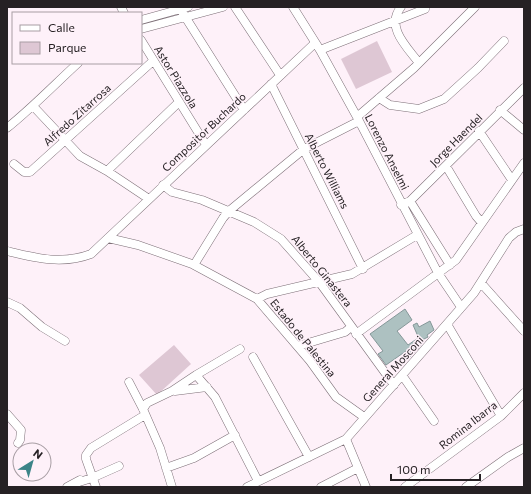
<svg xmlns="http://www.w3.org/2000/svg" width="531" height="494" font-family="Commissioner,sans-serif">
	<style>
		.green { fill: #dec7d4 }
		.building { fill: #adc1c1; stroke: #859899 }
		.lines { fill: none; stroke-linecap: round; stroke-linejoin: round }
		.minor-casing { stroke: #7d6f77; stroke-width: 9 }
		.minor { stroke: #fff; stroke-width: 8 }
		.labels { text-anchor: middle; stroke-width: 3; stroke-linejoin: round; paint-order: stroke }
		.street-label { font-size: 11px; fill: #262124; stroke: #fef1f9 }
	</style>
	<rect width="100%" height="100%" fill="#fef1f9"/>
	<!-- green -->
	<path class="green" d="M377,41L392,72L356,89L341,59Z
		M174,345L191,364L157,395L139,375Z"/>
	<!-- building -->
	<path class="building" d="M405,309L412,320L397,331L408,345L418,338L422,344L410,357L406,351L386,365L378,354L383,351L370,334Z
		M430,321L434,330L427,335L428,337L420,341L413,325L417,323L419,327Z"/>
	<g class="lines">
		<!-- minor casing -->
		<g class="minor-casing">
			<path id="minor" d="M121,7L124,13
				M179,7L244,110
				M235,7L280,75
				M293,7L320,50L357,117L438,273L461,307
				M401,7C385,27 407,47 419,63
				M141,20L188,7
				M141,29L223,7
				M141,40L206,145
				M320,50L425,9
				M271,84L363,269
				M379,98L390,105L419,109L444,99L478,68L504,41
				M33,106L80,156L107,171L149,199
				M500,110L524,130
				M357,117L414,68L475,7
				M7,128C32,108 54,85 78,63
				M479,131L512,180
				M14,164L24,172H30L153,61
				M446,166L476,216L482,223
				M107,171L179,102
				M163,185L172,192L202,200L254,222L281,239L320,283L394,385
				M410,201L450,265
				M401,205L410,201L524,88
				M108,238L138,245L192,264L257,299L310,361L336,397L364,417
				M7,251C36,258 62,265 91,254L315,43
				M194,265L223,218L229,211L304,149L359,121
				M481,283L524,331
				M257,299L267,294L352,274L417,235
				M7,302L20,308L42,327L65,341
				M447,324L501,416
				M356,334L456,260L524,163
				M298,346L345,332L351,327
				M253,357L309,457
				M196,375L215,397L258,481
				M402,375L434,421
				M129,382L143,409L160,448L172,487
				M175,391L207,387
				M143,409L147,403L172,391L196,375L240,349
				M7,414L21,430L20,440L18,443
				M346,439L366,487
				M166,468L194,458L235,435
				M76,483L92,478L119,466
				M67,487L80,480
				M96,487L86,459V455L91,448L145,415
				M247,487L346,439L474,293L509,238L516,232L524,229
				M321,487L358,468
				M405,487L501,416L524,393
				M466,487L508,457L524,448"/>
		</g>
		<!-- minor -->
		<use href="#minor" class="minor"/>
	</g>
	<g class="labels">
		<!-- street labels -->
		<g class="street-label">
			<text transform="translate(176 77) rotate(58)" y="4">Astor Piazzola</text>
			<text transform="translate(77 115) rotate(-42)" y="4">Alfredo Zitarrosa</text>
			<text transform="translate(204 132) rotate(-43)" y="4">Compositor Buchardo</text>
			<text transform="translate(456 140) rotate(-45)" y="4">Jorge Haendel</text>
			<text transform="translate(387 152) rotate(63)" y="4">Lorenzo Anselmi</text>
			<text transform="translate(327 171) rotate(63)" y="4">Alberto Williams</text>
			<text transform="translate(322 271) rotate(51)" y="4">Alberto Ginastera</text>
			<text transform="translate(303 338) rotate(51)" y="4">Estado de Palestina</text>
			<text transform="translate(393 369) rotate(-48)" y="4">General Mosconi</text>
			<text transform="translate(468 425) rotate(-38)" y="4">Romina Ibarra</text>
		</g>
	</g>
	<!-- border -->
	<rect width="531" height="494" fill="none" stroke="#262124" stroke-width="16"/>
	<!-- legend -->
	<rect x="12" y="12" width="130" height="52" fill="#fef1f9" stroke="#a89ea4"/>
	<rect x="20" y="25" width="20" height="6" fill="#ffffff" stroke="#a89ea4"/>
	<text x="48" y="32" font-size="12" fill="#262124">Calle</text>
	<rect x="20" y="42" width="20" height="12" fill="#dec7d4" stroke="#a89ea4"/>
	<text x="48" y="52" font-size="12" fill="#262124">Parque</text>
	<!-- north arrow -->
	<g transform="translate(32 462) rotate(37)"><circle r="19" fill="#fef1f9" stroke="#a89ea4"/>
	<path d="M0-3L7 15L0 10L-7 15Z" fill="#3c8488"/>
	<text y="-6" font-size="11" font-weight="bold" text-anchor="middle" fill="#262124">N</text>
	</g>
	<!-- scale -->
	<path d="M391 474v6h89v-6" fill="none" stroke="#262124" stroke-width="2"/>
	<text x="397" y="474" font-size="12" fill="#262124" stroke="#fef1f9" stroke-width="3" paint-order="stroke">100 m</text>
</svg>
